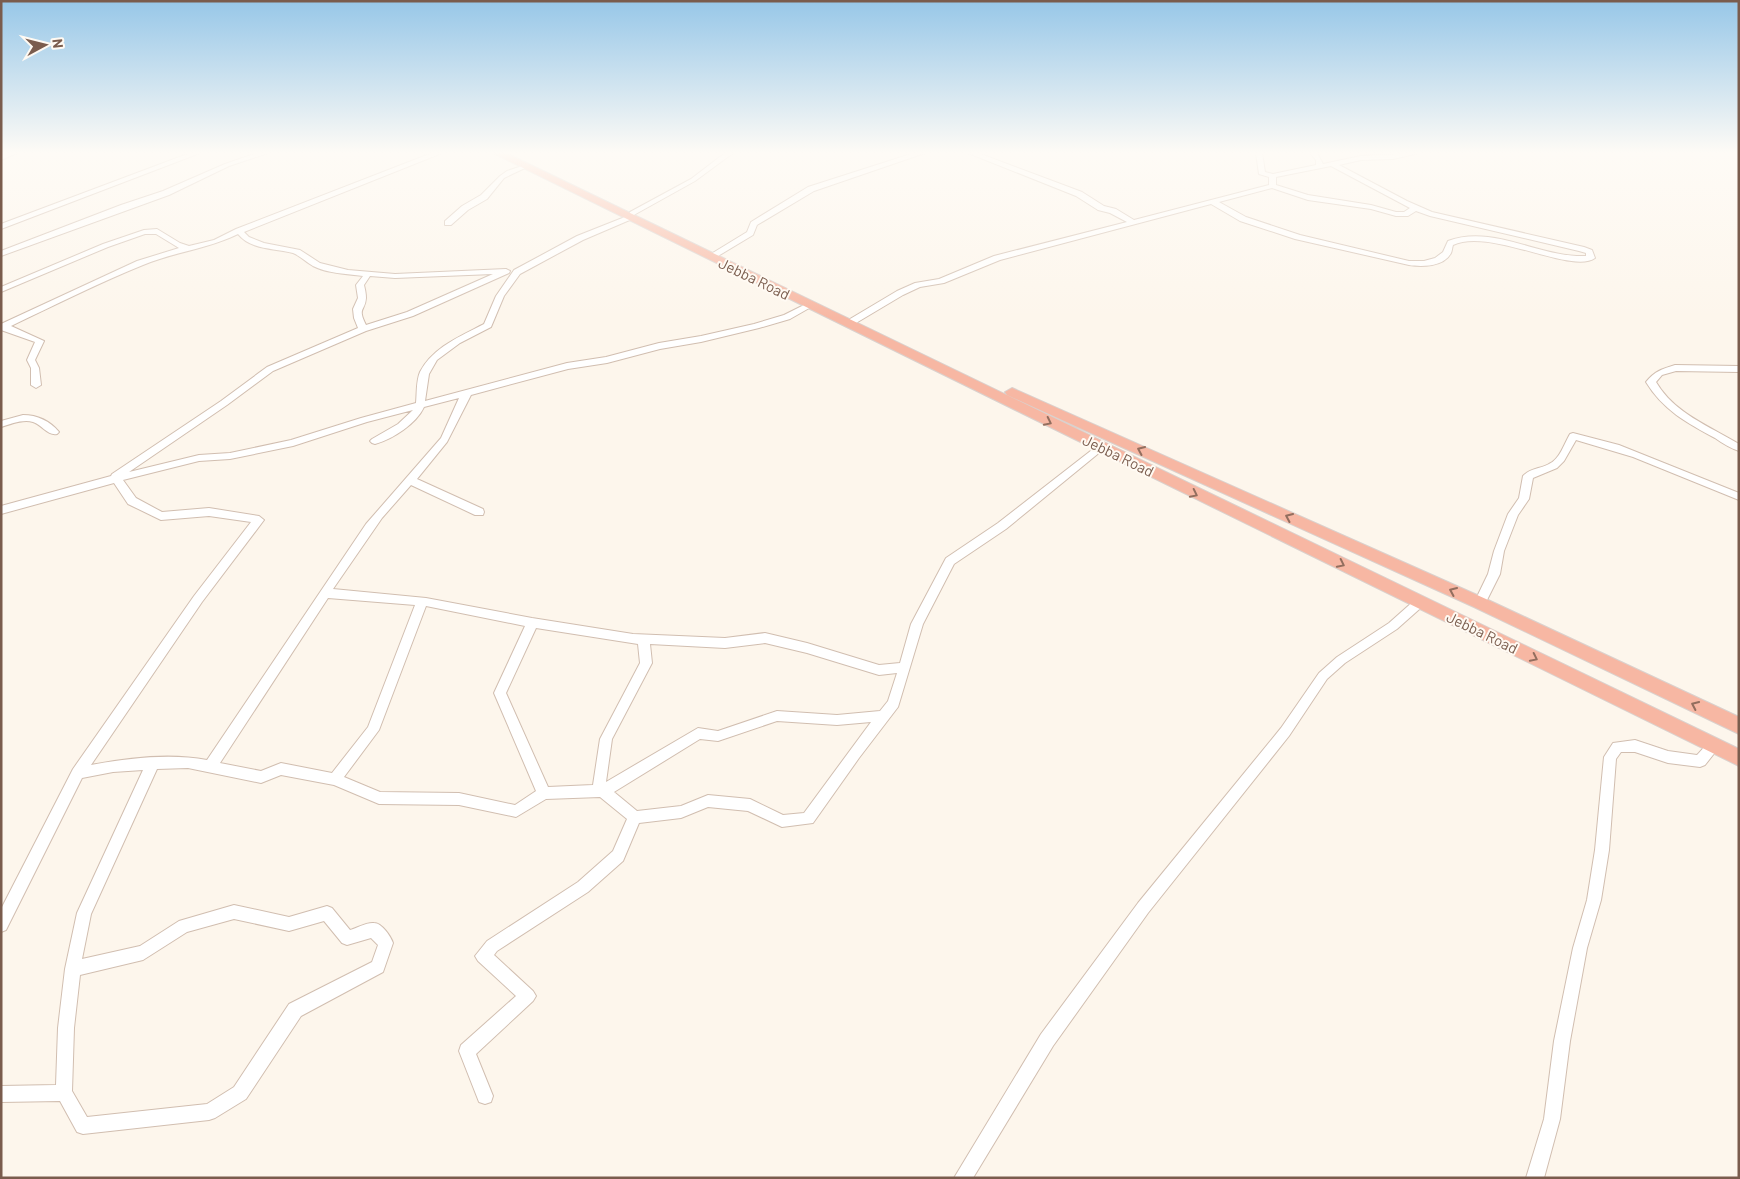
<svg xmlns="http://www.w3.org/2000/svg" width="1740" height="1179" font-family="Barlow,sans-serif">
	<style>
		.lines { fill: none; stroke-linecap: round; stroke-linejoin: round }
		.minor-casing { stroke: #d1beb0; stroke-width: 2 }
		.highway-casing { stroke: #dad1cd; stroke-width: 2 }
		.minor { fill: #fff; fill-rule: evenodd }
		.highway { fill: #f7b7a3; fill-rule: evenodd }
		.oneway { stroke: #936e5e }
		.labels { text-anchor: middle; stroke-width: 4; stroke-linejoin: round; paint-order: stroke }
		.street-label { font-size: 15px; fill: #7a5c4d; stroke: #fffaf3 }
	</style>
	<rect width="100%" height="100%" fill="#fdf6ec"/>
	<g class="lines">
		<!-- minor casing -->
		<g class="minor-casing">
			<path id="minor" d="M7,153H17L1,160V156Z
				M190,153H200L1,229V224Z
				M257,153H268L229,166L169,195L1,256V251L121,205L163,191L225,164Z
				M432,153H442L244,232L249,237L264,243L300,250L320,263L348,270L395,274L506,269L510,271L509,273L413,316L366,331L273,371L227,405L129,472L199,455L230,453L291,440L361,418L416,403C417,394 416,381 420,372C433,347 461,336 484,324L496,296L514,270L577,236L630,215V212L691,179L725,153H733L695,181L632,216V219L583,240L520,274L504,296L491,327L460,343L437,360L429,374L425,401L567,363L606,357L659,343L701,336L754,324L784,315L808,303L812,305L811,307L790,319L759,328L701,342L660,349L607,363L568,369L471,395L447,442L417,479L483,509L484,512L483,515H475L411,485L382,518L333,589L426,598L532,618L633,634L725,638L765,633L807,643L879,665L900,663L911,624L946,558L998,523L1097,446L1100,445L1105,448L1006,529L954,564L923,624L898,707L859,758L813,823L782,827L748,811L708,807L681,818L639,823L623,861L588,892L497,951L494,955L533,991L536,996L533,1001L476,1054L493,1096L491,1102L485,1104L479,1102L459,1051L461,1045L516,996L478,961L475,956L487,941L578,882L613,851L627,819L600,797L546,799L516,817L459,805L379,804L334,785L281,775L261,783L188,768L157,769L91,914L82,959L140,946L179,921L234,905L289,917L327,906L332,908L350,930C357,928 367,922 374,923C382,923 391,937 393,943L383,972L301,1016L246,1099L215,1118L209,1120L83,1134L77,1132L60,1101L1,1102V1086L56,1085L58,1028L65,969L77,913L143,770L113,772L82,778L6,930L1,932V909L73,769L194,596L251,522L209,516L161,520L128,504L114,483L1,514V506L111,476L112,474L221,401L267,367L358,328L354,318L353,309L358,298L356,285L363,276C347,274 326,273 313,266C306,262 300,256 293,253C274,248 251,250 238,234C208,249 174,252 143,265C98,283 55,305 11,326L44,341L35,360L39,368L41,385L36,388L31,385V368L27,360L35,342L1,330V324L137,261L179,248L156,234H145L108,247L1,292V287L103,244L144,230L157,229L180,243L189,246L214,240L236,229ZM493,274L407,312L366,325C357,307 365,312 366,298C366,294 365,289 364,285L370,276L395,278ZM459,398L441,438L366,524L207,760C172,753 126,758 91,765L202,602L264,520L259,516L209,508L162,512L136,498L123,480L199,461L230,459L293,446L367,422L413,410L398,424L372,439L370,441L372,443L375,444C393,439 416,424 424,407ZM328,598L415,605L368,727L332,773L281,763L261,771L220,763ZM426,606L525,626L494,693L536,791L515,805L459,793L380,792L344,777L379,730ZM536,628L638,644L640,663L600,739L593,785L548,787L506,693ZM765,643L807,653L879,675L897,673L888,701L880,711L837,715L777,711L718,731L698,728L606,782L612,739L652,663L650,644L725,648ZM777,721L837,725L871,722L804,813L783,815L750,799L708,795L681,806L637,811L614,792L700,739L718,741ZM234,919L289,931L324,921L342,943L347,945L371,938L378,945L372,962L289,1004L234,1087L207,1104L87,1117L72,1091L74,1028L80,975L143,960L187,932Z
				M914,153H925L814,191L757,225L753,235L718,256L711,254L747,232L751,222L808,187Z
				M968,153H978L1082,192L1104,206L1116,209L1134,220L1269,185V177L1259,174L1256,153H1262L1265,172L1273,174L1316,165V160L1310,153H1317L1323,164L1361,156L1419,153L1393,159L1361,160L1339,165L1407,201L1432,212L1584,247L1592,250L1595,258C1572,275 1489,227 1453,245C1452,248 1452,251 1451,253C1444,267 1421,267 1409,265L1295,239L1240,221L1211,204L1000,260L944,283L920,287L903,295L856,323H850V319L897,291L915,283L939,279L994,256L1127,222L1110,213L1098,210L1076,196ZM1331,166L1410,208L1404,212H1396L1371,205L1308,195L1276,185V177ZM1272,188L1308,200L1371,209L1396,216H1408L1416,211L1430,216L1579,251L1586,253V256C1540,258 1493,224 1448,241L1443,252L1435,258L1424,261H1409L1300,235L1246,217L1219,202Z
				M522,166L527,167L504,178L487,199L468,210L451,225H445V221L462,206L481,195L500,176L507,171Z
				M1675,365L1739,366V372L1676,371L1662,375L1656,382C1674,413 1709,426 1739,444V451C1730,448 1722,443 1715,438C1687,423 1663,410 1646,382C1655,371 1662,369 1675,365Z
				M23,415C37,415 50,421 59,432L57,434C48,436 42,425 33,422C23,419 11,424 1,427V421Z
				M1573,433L1619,445L1739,493V500L1633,457L1576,440L1564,461L1557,468L1533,478L1529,499L1518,515L1504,551L1500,574L1484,606H1476L1474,603L1488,574L1494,551L1508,514L1519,498L1523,476C1530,468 1540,469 1549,464C1560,459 1564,444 1570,434Z
				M1420,598L1424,599L1426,602L1424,605L1397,629L1345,663L1327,679L1289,736L1148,913L1053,1046L973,1178H954L1041,1034L1138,903L1281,728L1319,673L1337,657L1389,623L1416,599Z
				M1635,740L1668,751L1697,755C1703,749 1709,739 1719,742L1720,746L1705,765L1700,767L1668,763L1635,752H1621L1616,759L1609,850L1601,900L1587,948L1570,1041L1560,1119L1544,1178H1526L1544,1119L1554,1041L1573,948L1587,900L1595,850L1604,757L1613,743Z"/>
		</g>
		<!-- highway casing -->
		<g class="highway-casing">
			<path id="highway" d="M493,153H506L1739,749V766Z
				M1012,388L1486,599L1739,717V734L1474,607L1007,395L1005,392Z"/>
		</g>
		<!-- minor -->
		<use href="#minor" class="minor"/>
		<!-- highway -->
		<use href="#highway" class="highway"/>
	</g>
	<!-- one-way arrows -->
	<defs><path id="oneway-chevron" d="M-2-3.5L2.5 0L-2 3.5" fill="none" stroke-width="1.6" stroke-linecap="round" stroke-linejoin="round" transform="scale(1.25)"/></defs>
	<g class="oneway">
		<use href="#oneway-chevron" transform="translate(1048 422) rotate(26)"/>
		<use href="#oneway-chevron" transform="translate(1141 450) rotate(-156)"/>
		<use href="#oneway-chevron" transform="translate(1194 494) rotate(26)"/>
		<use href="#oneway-chevron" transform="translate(1289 517) rotate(-156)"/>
		<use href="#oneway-chevron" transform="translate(1341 564) rotate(26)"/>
		<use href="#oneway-chevron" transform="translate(1453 591) rotate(-156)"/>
		<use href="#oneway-chevron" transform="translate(1534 658) rotate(26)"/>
		<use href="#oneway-chevron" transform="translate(1695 705) rotate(-155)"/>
	</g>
	<!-- sky -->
	<linearGradient id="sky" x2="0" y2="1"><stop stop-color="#97c7e8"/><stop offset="0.48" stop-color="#fefbf6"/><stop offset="1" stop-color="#fefbf6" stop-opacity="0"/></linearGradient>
	<rect width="1740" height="318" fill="url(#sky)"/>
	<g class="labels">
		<!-- street labels -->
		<g class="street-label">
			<text transform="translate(754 279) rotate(26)" y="5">Jebba Road</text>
			<text transform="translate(1118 456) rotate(26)" y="5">Jebba Road</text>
			<text transform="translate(1482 633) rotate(26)" y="5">Jebba Road</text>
		</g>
	</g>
	<!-- border -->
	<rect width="1740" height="1179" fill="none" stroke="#7a5c4d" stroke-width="5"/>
	<!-- north arrow -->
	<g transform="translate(45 45) rotate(83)" stroke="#fffaf3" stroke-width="4" paint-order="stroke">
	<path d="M0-4L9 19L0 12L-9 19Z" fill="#7a5c4d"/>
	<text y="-8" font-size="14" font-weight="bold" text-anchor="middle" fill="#7a5c4d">N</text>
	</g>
</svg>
